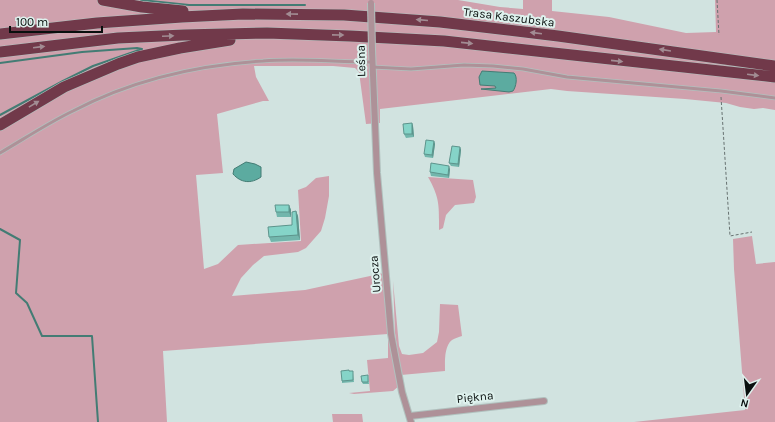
<svg xmlns="http://www.w3.org/2000/svg" width="775" height="422" font-family="Karla,sans-serif">
	<style>
		.green { fill: #cfa1ad }
		.water { fill: #5caba0; stroke: #437c74 }
		.lines { fill: none; stroke-linecap: round; stroke-linejoin: round }
		.stream { stroke: #437c74; stroke-width: 2 }
		.lane-casing { stroke: #b1c1be; stroke-width: 4.5 }
		.street-casing { stroke: #b1c1be; stroke-width: 8 }
		.highway-casing { stroke: #b1c1be; stroke-width: 12 }
		.path { stroke: #677271; stroke-width: 1; stroke-dasharray: 3 2; stroke-linecap: butt }
		.lane { stroke: #ae9198; stroke-width: 3 }
		.street { stroke: #ae9198; stroke-width: 6 }
		.highway { stroke: #71394a; stroke-width: 11 }
		.street-bridge-casing { stroke: #b1c1be; stroke-width: 8; stroke-linecap: butt }
		.street-bridge { stroke: #ae9198; stroke-width: 6 }
		.wall { fill: #72b6ac }
		.shaded-wall { fill: #5d948c }
		.building { fill: #85d4c8; stroke: #5d948c }
		.oneway { fill: #a28c93 }
		.labels { text-anchor: middle; stroke-width: 4; stroke-linejoin: round; paint-order: stroke }
		.street-label { font-size: 12px; fill: #090f0e; stroke: #def1ed }
	</style>
	<rect width="100%" height="100%" fill="#d1e3e0"/>
	<!-- green -->
	<path class="green" d="M0,0H458L500,7L523,9V0H552V11L609,17L686,33L716,32L715,0H775V110L763,108L754,109L740,107L726,103L685,99L567,91L551,89L380,109V123L366,124L359,72L355,68L333,66H254L256,77L269,101H263L217,114L223,173L196,175L204,269L218,264L238,245L301,241L298,190L306,187L316,178L329,176V196L325,218L321,231L306,248L298,252L264,256L253,265L241,278L232,296L305,290L384,273L388,334L399,386L393,391L354,394L349,393L370,391L367,360L388,358V334L163,351L167,422H0Z
		M428,177L473,180L476,197L474,203L455,205L446,215L443,228L439,230C439,206 440,198 428,177Z
		M752,236L756,264L775,262V422H634L745,410L734,269L733,239Z
		M393,281L399,346L402,354L409,355L423,353L437,342L439,332L440,304L458,305L462,336C459,337 455,338 452,340C444,346 445,362 445,371L401,375L395,333Z
		M332,414H362L363,422H333Z"/>
	<!-- water -->
	<path class="water" d="M482,71L514,73C518,77 516,87 513,91L509,92L481,89L496,88L495,86L480,85L479,77Z
		M246,162L255,164L261,167V177C251,184 241,183 233,174L234,169Z"/>
	<g class="lines">
		<!-- stream -->
		<path class="stream" d="M141,0L189,5H305
			M0,63L82,52L137,48L142,49
			M0,115L63,81L93,66L142,49
			M0,229L20,240L16,293L27,303L42,336H92L98,422"/>
		<!-- lane casing -->
		<g class="lane-casing">
			<path id="lane" d="M372,67L411,69L464,65L493,66L523,69L567,77L721,91L775,98
				M0,153C24,139 48,123 73,111C132,80 197,65 263,61C299,58 336,62 372,62"/>
		</g>
		<!-- street casing -->
		<g class="street-casing">
			<path id="street" d="M372,50L377,173L391,334L402,392L411,422
				M410,416L544,401"/>
		</g>
		<!-- highway casing -->
		<g class="highway-casing">
			<path id="highway" d="M103,0L142,7L183,11
				M0,34L97,23L182,17L243,14L344,15L440,22L558,36L775,66
				M0,52L118,38L184,35L267,33L350,36L444,41L775,77
				M0,125L64,87L118,64L138,57L180,48L230,40"/>
		</g>
		<!-- path -->
		<path class="path" d="M717,0L719,35
			M721,97L730,236L752,232"/>
		<!-- lane -->
		<use href="#lane" class="lane"/>
		<!-- street -->
		<use href="#street" class="street"/>
		<!-- highway -->
		<use href="#highway" class="highway"/>
		<!-- street-bridge casing -->
		<g class="street-bridge-casing">
			<path id="street-bridge" d="M371,3L372,50"/>
		</g>
		<!-- street-bridge -->
		<use href="#street-bridge" class="street-bridge"/>
	</g>
	<!-- wall -->
	<path class="wall" d="M412,123L413,126L414,137L406,138L404,134Z
		M434,141L435,144L433,158L425,157L424,154Z
		M460,147L461,150L459,167L451,166L449,163Z
		M450,169L449,178L431,176L430,172Z
		M289,205L291,210V217H277L276,212Z
		M296,211L298,216L300,240L271,242L269,237L292,225Z
		M349,371L353,373L354,382L342,383V381Z
		M368,375L369,384H363L362,382Z"/>
	<!-- shaded-wall -->
	<path class="shaded-wall" d="M412,123L413,126L414,137L412,134Z
		M434,141L435,144L433,158L432,155Z
		M460,147L461,150L459,167L458,164Z
		M449,166L450,169L449,178L448,175Z
		M289,205L291,210V217L289,212Z
		M296,211L298,216L300,240L298,235Z"/>
	<!-- building -->
	<path class="building" d="M412,123V134H404L403,124Z
		M426,140L434,141L432,155L424,154Z
		M452,146L460,147L458,164L449,163Z
		M431,163L449,166L448,175L430,172Z
		M275,205H289V212H276Z
		M296,211L298,235L269,237L268,227L292,225V212Z
		M349,370V371H353V380L342,381L341,371Z
		M368,375V382H362L361,376Z"/>
	<!-- one-way arrows -->
	<defs><path id="oneway-solid" d="M-6-.8H1V-3.2L6.5 0L1 3.2V.8H-6Z"/></defs>
	<g class="oneway">
		<use href="#oneway-solid" transform="translate(292 14) rotate(-179)"/>
		<use href="#oneway-solid" transform="translate(422 20) rotate(-175)"/>
		<use href="#oneway-solid" transform="translate(536 33) rotate(-173)"/>
		<use href="#oneway-solid" transform="translate(338 35) rotate(1)"/>
		<use href="#oneway-solid" transform="translate(168 36) rotate(-3)"/>
		<use href="#oneway-solid" transform="translate(467 43) rotate(6)"/>
		<use href="#oneway-solid" transform="translate(39 47) rotate(-7)"/>
		<use href="#oneway-solid" transform="translate(665 50) rotate(-171)"/>
		<use href="#oneway-solid" transform="translate(617 61) rotate(6)"/>
		<use href="#oneway-solid" transform="translate(753 75) rotate(7)"/>
		<use href="#oneway-solid" transform="translate(34 104) rotate(-31)"/>
	</g>
	<g class="labels">
		<!-- street labels -->
		<g class="street-label">
			<text transform="translate(509 17) rotate(7)" y="4">Trasa Kaszubska</text>
			<text transform="translate(361 61) rotate(-91)" y="4">Leśna</text>
			<text transform="translate(375 274) rotate(-95)" y="4">Urocza</text>
			<text transform="translate(475 397) rotate(-6)" y="4">Piękna</text>
		</g>
	</g>
	<!-- north arrow -->
	<g transform="translate(747 394) rotate(194)" stroke="#def1ed" stroke-width="3" paint-order="stroke">
	<path d="M0-3L7 15L0 10L-7 15Z" fill="#090f0e"/>
	<text y="-6" font-size="11" font-weight="bold" text-anchor="middle" fill="#090f0e">N</text>
	</g>
	<!-- scale -->
	<path d="M10 26v6h92v-6" fill="none" stroke="#090f0e" stroke-width="2"/>
	<text x="16" y="26" font-size="12" fill="#090f0e" stroke="#def1ed" stroke-width="3" paint-order="stroke">100 m</text>
</svg>
